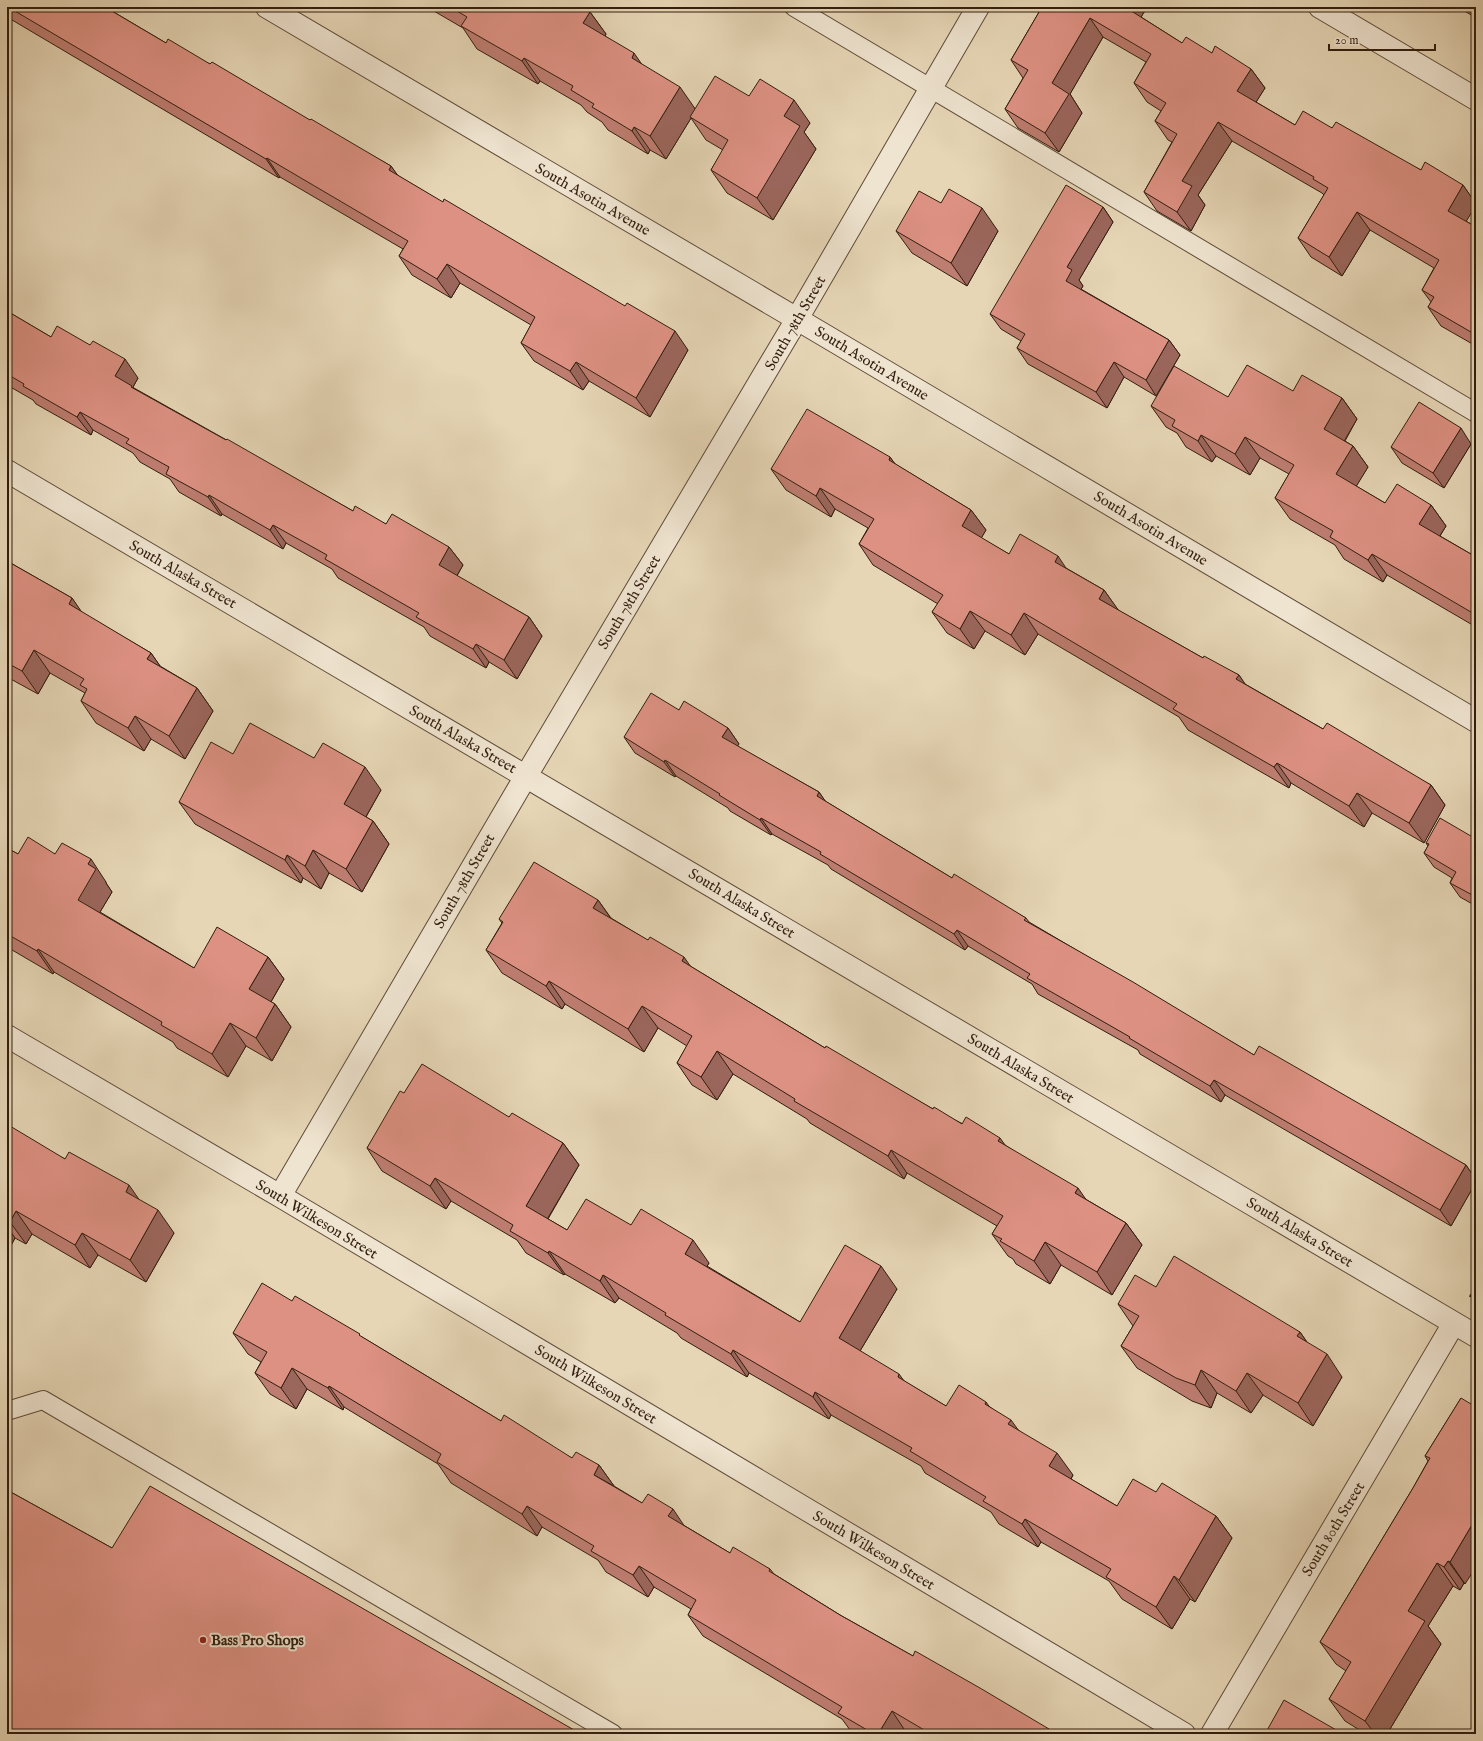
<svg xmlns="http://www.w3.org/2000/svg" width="1483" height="1741" font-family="'IM FELL English',serif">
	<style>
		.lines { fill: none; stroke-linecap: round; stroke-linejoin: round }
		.service-casing { stroke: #5f4c39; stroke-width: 20 }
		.minor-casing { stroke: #5f4c39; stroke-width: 24 }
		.path { stroke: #321e0f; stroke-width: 2.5; stroke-dasharray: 3 2; stroke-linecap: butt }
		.service { stroke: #efe4d0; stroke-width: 18 }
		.minor { stroke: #efe4d0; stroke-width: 22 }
		.wall { fill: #be7d71; stroke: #321e0f }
		.shaded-wall { fill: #9b665c; stroke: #321e0f }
		.building { fill: #dd9183; stroke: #321e0f }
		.poi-dot { fill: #8f2418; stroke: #efe4d0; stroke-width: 1.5 }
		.labels { text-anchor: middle; stroke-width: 4; stroke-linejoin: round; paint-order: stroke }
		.street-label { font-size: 15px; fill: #321e0f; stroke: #efe4d0 }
		.poi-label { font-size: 15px; font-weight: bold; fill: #321e0f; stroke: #efe4d0; text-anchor: start }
	</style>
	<rect width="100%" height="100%" fill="#e6d6b6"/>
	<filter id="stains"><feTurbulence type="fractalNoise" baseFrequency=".005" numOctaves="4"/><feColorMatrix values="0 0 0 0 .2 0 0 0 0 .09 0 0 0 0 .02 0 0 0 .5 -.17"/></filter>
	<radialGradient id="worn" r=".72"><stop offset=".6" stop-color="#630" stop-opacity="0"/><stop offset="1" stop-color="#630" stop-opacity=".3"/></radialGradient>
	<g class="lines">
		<!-- service casing -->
		<g class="service-casing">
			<path id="service" d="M794,7L1476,413
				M7,1411L43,1400L613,1734"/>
		</g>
		<!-- minor casing -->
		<g class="minor-casing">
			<path id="minor" d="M267,7L797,319L1476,721
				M1320,7L1476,99
				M7,471L1476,1336
				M7,1036L280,1196L1184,1734
				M280,1196L526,776L797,319L978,7
				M1212,1734L1454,1323"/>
		</g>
		<!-- path -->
		<path class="path" d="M1470,1297L1476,1286"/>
		<!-- service -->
		<use href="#service" class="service"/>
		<!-- minor -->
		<use href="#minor" class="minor"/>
	</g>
	<!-- wall -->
	<path class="wall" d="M7,7H109L112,11L166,43L210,64L391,166L397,175L688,350L650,417L589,381L583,390L534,361L521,343L531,325L460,283L451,298L412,275L399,256L403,249L280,177L279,178L7,17Z
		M427,7H582L590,12L606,34L605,36L642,65L695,109L749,96L810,123L804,132L816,149L773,220L727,193L711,170L723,150L706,140L691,118L666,159L650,150L648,154L608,130L602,122L587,112L581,105L540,81L538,84L477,49L463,28Z
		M1042,7L1146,9L1141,17L1182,43L1212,53L1251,69L1265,88L1256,102L1295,125L1332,128L1421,170L1463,185L1476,204V205L1466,221L1476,227V346L1441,326L1428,307L1431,302L1422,290L1434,268L1370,230L1342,276L1311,257L1298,238L1324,195L1322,193L1232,141L1198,195L1205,205L1191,231L1157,211L1144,192L1172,142L1168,140L1155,121L1161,111L1147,102L1134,83L1146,62L1103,37L1070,94L1082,113L1059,152L1018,128L1005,109L1023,78L1011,60Z
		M1458,7H1476V18Z
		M941,203L998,231L967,286L912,253L896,231Z
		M1103,207L1113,222L1079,280L1083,286L1081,289L1169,340L1180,355L1156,396L1124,377L1107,408L1028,364L1017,348L1021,341L1001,329L990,314Z
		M7,311L51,337L138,378L133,387L134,388L353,511L386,524L449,547L463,565L457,576L529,617L542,636L517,679L489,662L486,668L430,636L424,627L338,578L332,569L286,543L283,549L222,514L221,516L179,492L170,479L140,462L133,453L93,430L91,435L36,404L33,400L7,385Z
		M1293,391L1342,398L1357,419L1345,441L1353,446L1368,467L1356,486L1385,503L1431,505L1446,526L1440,536L1476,557V627L1387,575L1383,582L1344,559L1335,545L1290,519L1275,498L1289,474L1260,458L1250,475L1216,456L1212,462L1186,447L1177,433L1166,427L1151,406L1228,397Z
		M1471,444L1444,488L1402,463L1391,447Z
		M890,457L895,464L971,510L986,530L981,538L1009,554L1066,568L1104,590L1118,610L1203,658L1239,675L1245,684L1323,729L1431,785L1445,805L1424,843L1372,813L1364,827L1291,783L1289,788L1188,730L1179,717L1038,634L1025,655L985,631L974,649L947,633L932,612L938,604L873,565L859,544L868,528L835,509L831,517L786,490L771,469Z
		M7,561L72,598L81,612L151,653L160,666L197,688L213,711L185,759L151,739L144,751L96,723L81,701L85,693L50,673L38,694L7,677Z
		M679,710L728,728L739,744L737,746L819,792L825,801L952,878L1026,918L1029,922L1254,1055L1466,1165L1476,1180V1182L1451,1226L1225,1095L1221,1102L1140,1054L1138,1050L1038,994L1032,984L968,946L965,950L831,869L828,865L772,834L771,835L730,811L728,808L676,776L675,777L635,753L624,737Z
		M233,754L314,758L381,790L366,817L373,821L389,844L362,892L329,873L321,889L303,878L301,883L195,824L179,802Z
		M1476,839V906L1460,897L1450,883L1452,878L1434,867L1424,853L1428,846L1426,843Z
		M7,848L18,854H55L106,882V883L112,892L100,912L194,968L268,957L284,979L271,1002L275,1004L291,1027L272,1061L246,1046L228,1077L177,1048L173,1042L54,972L53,974L7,947Z
		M598,900L611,918L825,1048L933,1109L1005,1145L1087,1200L1126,1223L1142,1245L1112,1295L1061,1265L1050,1284L1016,1264L1013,1259L1008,1256L992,1234L997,1226L907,1173L904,1179L810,1123L807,1119L733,1074L717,1100L692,1085L677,1063L687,1046L658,1028L644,1052L565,1004L562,1009L502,973L486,950L502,923L499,919Z
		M404,1093L509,1117L563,1143L579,1165L548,1219L567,1230L631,1225L709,1263L707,1266L800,1322L897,1289L860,1351L904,1381L946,1406L990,1407L1073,1475L1071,1479L1117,1506L1156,1492L1216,1516L1232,1538L1195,1602L1190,1599L1172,1629L1122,1599L1109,1581L1041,1542L1038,1547L999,1524L991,1512L925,1473L921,1466L831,1415L829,1419L749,1373L747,1377L681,1338L677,1333L619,1298L615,1303L565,1274L564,1275L526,1253L517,1240L451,1201L446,1209L382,1171L367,1148Z
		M7,1131L65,1159L139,1200L174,1233L146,1282L98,1255L90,1268L32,1234L26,1244L15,1238L7,1253Z
		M1156,1287L1300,1332L1307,1342L1342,1377L1313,1426L1263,1395L1251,1413L1217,1393L1211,1408L1192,1401L1137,1368L1121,1346L1133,1326L1118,1304Z
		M233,1333L362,1337L501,1421L572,1458L599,1465L614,1486L642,1503L685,1526L730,1553L770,1569L774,1574L840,1615L913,1656L1053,1734H909L906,1732V1734H853L842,1719L703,1636L688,1615L691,1609L654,1587L648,1597L606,1572L598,1560L542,1527L537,1536L451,1483L438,1464L344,1407L343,1410L307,1389L296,1409L270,1394L255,1373L261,1362L248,1354Z
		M1461,1398L1465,1584L1464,1583L1460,1590L1453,1586L1428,1626L1441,1644L1387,1734H1366L1345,1721L1329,1699L1346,1671L1336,1664L1320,1642L1413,1488L1428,1461L1425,1456Z
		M7,1490L112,1548L7,1734Z"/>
	<!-- shaded-wall -->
	<path class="shaded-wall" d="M102,7H109L116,16Z
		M1124,7H1145L1146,9L1136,25Z
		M590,12L606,34L599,46L583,23Z
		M1090,18L1103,37L1070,94L1082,113L1059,152L1045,133L1052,83Z
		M634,53L650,76L632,58Z
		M524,58L540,81L538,84L522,61Z
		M1251,69L1265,88L1251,110L1237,91Z
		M680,87L696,110L666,159L650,136Z
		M794,100L810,123L804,132L816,149L773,220L757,198L784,116Z
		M1218,122L1232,141L1198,195L1205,205L1191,231L1177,212L1182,181Z
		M634,127L650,150L648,154L632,131Z
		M267,158L280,177L279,178L266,159Z
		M391,166L404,184L389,170Z
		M1463,185L1476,204V205L1461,230L1448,211Z
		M1103,207L1113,222L1079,280L1083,286L1077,296L1066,281L1067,267Z
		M982,208L998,231L967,286L951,263Z
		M1357,212L1370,230L1342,276L1329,257Z
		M447,264L460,283L451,298L437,279Z
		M675,331L688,350L650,417L636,398Z
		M1169,340L1180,355L1156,396L1146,380Z
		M125,359L138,378L133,387L145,404L115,376Z
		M576,362L589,381L583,390L570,371Z
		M1114,362L1124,377L1107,408L1096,392Z
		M1342,398L1357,419L1339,450L1324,429Z
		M80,412L93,430L91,435L77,417Z
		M1461,428L1471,444L1444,488L1433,473Z
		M1201,435L1216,456L1212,462L1198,441Z
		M1245,437L1260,458L1250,475L1235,454Z
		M1353,446L1368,467L1351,495L1336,474Z
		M890,457L905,478L889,460Z
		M820,488L835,509L831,517L816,496Z
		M209,495L222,514L221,516L208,497Z
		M1431,505L1446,526L1434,545L1419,524Z
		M971,510L986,530L976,547L962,526Z
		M273,525L286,543L283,549L270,530Z
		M449,547L463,565L452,584L439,565Z
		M1372,554L1387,575L1383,582L1368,560Z
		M1058,556L1072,577L1055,562Z
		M1104,590L1119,611L1099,599Z
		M72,598L88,621L69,604Z
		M970,611L985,631L974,649L960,629Z
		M1024,613L1038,634L1025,655L1011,635Z
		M529,617L542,636L517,679L504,660Z
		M476,644L489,662L486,668L473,649Z
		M34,650L50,673L38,694L22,671Z
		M151,653L167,676L147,659Z
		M1239,675L1253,696L1236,679Z
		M197,688L213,711L185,759L169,736Z
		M135,716L151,739L144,751L128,728Z
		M728,728L739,744L733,753L722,737Z
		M665,760L676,776L675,777L664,762Z
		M1277,763L1291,783L1289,788L1274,767Z
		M365,767L381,790L360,827L344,804Z
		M1431,785L1445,805L1424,843L1409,823Z
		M819,792L830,808L817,796Z
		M1357,793L1372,813L1364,827L1349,806Z
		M761,818L772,834L771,835L760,820Z
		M373,821L389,844L362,892L346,869Z
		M313,850L329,873L321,889L305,866Z
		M287,855L303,878L301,883L285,860Z
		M91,859L106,882V883L112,892L94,922L78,900L88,864Z
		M598,900L614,923L593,908Z
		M957,930L968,946L965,950L954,934Z
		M38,949L54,972L53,974L37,951Z
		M268,957L284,979L265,1012L249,989Z
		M684,957L700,980L682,961Z
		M549,981L565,1004L562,1009L546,986Z
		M275,1004L291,1027L272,1061L256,1038Z
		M642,1006L658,1028L644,1052L628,1029Z
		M230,1023L246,1046L228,1077L212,1054Z
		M717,1051L733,1074L717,1100L701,1077Z
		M1214,1080L1225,1095L1221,1102L1210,1086Z
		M1000,1138L1016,1160L998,1141Z
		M563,1143L579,1165L542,1228L526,1206Z
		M891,1150L907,1173L904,1179L888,1156Z
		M1466,1165L1476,1180V1182L1451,1226L1440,1210Z
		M435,1178L451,1201L446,1209L430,1186Z
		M129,1185L145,1208L126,1192Z
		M1078,1188L1094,1211L1075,1193Z
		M158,1210L174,1233L146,1282L130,1260Z
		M16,1211L32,1234L26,1244L10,1222Z
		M1126,1223L1142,1245L1112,1295L1097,1272Z
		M7,1226L15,1238L7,1253Z
		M82,1233L98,1255L90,1268L75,1245Z
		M693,1240L709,1263L701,1276L685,1254Z
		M1045,1242L1061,1265L1050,1284L1034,1261Z
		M549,1251L565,1274L564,1275L548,1253Z
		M881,1266L897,1289L854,1361L839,1338Z
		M603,1275L619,1298L615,1303L600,1281Z
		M1300,1332L1315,1354L1297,1336Z
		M733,1350L749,1373L747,1377L731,1354Z
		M1327,1354L1342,1377L1313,1426L1298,1403Z
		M292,1368L307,1389L296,1409L281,1388Z
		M1201,1370L1217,1393L1211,1408L1195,1385Z
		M1247,1373L1263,1395L1251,1413L1236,1391Z
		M899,1374L915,1396L898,1377Z
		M329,1386L344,1407L343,1410L328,1388Z
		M815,1392L831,1415L829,1419L813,1397Z
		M986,1402L1002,1424L985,1404Z
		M1011,1420L1027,1442L1008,1424Z
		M1057,1453L1073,1475L1065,1489L1049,1466Z
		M599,1465L614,1486L594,1475Z
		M527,1506L542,1527L537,1536L522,1514Z
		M673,1509L687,1530L668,1516Z
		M1216,1516L1232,1538L1195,1602L1179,1580Z
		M1476,1518V1567L1465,1584L1450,1562Z
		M1025,1519L1041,1542L1038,1547L1022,1524Z
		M1448,1561L1464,1583L1460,1590L1444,1567Z
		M1437,1563L1453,1586L1428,1626L1441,1644L1387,1734H1375L1365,1721L1408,1611Z
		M639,1566L654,1587L648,1597L633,1575Z
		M1174,1576L1190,1599L1172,1629L1156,1607Z
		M892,1711L906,1732V1734H878Z
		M1049,1729L1053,1734H1047Z
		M1338,1731L1340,1734H1336Z"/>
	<!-- building -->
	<path class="building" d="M8,7H105L166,43L168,39L210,64L212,62L310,120L311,119L391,166L389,170L443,202L444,199L625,306L627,303L675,331L636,398L576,362L570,371L521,343L535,317L447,264L437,279L399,256L408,241L267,158L266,159Z
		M450,7H582L590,12L583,23L634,53L632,58L680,87L650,136L634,127L632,131L592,107L594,104L571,90L573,86L524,58L522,61L461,26L467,17Z
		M1042,7H1125L1182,43L1186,37L1212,53L1215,46L1251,69L1237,91L1295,125L1303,111L1332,128L1336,122L1421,170L1425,162L1463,185L1448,211L1476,227V335L1428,307L1434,297L1422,290L1439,260L1357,212L1329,257L1298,238L1328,188L1313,179L1314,177L1218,122L1182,181L1192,186L1177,212L1144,192L1177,134L1155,121L1166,103L1134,83L1151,54L1090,18L1052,83L1069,94L1045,133L1005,109L1028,70L1011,60Z
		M715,76L749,96L760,79L794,100L784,116L800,126L757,198L711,170L728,140L690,117Z
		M1066,185L1103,207L1067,267L1072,270L1066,281L1169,340L1146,380L1114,362L1096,392L1017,348L1025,334L990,314Z
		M949,189L982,208L951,263L896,231L919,191L941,203Z
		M7,311L51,337L57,326L90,345L93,341L125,359L115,376L132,386L131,387L226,440L227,439L353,511L355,506L386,524L392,514L449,547L439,565L529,617L504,660L476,644L473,649L416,617L419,613L325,559L327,555L273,525L270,530L209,495L208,497L166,474L169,467L126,443L129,439L80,412L77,417L23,386L24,384L7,374Z
		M1247,365L1293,391L1302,375L1342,398L1324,429L1353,446L1336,474L1385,503L1397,484L1431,505L1419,524L1476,557V615L1372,554L1368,560L1330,537L1333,531L1275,498L1294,465L1245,437L1235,454L1201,435L1198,441L1172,426L1175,420L1151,406L1174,366L1228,397Z
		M1419,402L1461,428L1433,473L1391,447Z
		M807,409L890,457L889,460L971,510L962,526L1009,554L1020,534L1058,556L1055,562L1104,590L1099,599L1203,658L1204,656L1239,675L1236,679L1323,729L1327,723L1431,785L1409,823L1357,793L1349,806L1277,763L1274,767L1173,709L1177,704L1024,613L1011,635L970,611L960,629L932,612L943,595L859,544L874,519L820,488L816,496L771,469Z
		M7,561L72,598L69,604L151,653L147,659L197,688L169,736L135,716L128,728L81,701L87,689L80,685L84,679L34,650L22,671L7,663Z
		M651,693L679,710L684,701L728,728L722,737L819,792L817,796L952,878L954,874L1026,918L1024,920L1133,982L1254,1055L1259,1046L1466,1165L1440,1210L1214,1080L1210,1086L1129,1038L1130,1037L1027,978L1030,974L957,930L954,934L820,854L821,852L761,818L760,820L719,795L720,794L665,760L664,762L624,737Z
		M250,723L314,758L323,743L365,767L344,804L373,821L346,869L313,850L305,866L287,855L285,860L179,802L211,742L233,754Z
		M1440,818L1476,839V897L1450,883L1456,872L1424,853L1429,844L1426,843Z
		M28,837L55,854L62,843L91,859L88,864L96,869L78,900L194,968L217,927L268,957L249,989L275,1004L256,1038L230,1023L212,1054L161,1025L162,1022L38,949L37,951L7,934V848L18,854Z
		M534,862L598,900L593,908L648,940L650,937L684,957L682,961L825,1048L826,1046L933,1109L934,1107L962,1124L966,1117L1000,1138L998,1141L1078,1188L1075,1193L1126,1223L1097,1272L1045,1242L1034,1261L1000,1241L1002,1239L992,1234L1003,1216L891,1150L888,1156L794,1101L795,1099L717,1051L701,1077L677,1063L692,1036L642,1006L628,1029L549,981L546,986L486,950L503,922L499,919Z
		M422,1064L509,1117L512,1113L563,1143L526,1206L567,1230L586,1199L631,1225L641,1209L693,1240L685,1254L800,1322L845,1245L881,1266L839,1338L899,1374L898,1377L946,1406L959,1385L986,1402L985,1404L1011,1420L1008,1424L1057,1453L1049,1466L1117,1506L1133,1479L1156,1492L1162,1483L1216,1516L1179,1580L1174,1576L1156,1607L1106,1577L1111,1569L1025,1519L1022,1524L983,1501L986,1497L910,1451L912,1448L815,1392L813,1397L733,1350L731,1354L665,1315L666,1313L603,1275L600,1281L549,1251L548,1253L510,1231L513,1225L435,1178L430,1186L367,1148L400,1091L404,1093Z
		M10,1126L65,1159L69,1152L129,1185L126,1192L158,1210L130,1260L82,1233L75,1245L16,1211L10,1222L7,1220V1131Z
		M1174,1256L1300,1332L1297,1336L1327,1354L1298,1403L1247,1373L1236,1391L1201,1370L1195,1385L1176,1378L1121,1346L1139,1316L1118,1304L1135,1275L1156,1287Z
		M262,1283L292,1301L295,1296L360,1334L359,1335L501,1421L504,1415L572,1458L576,1452L599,1465L594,1475L642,1503L648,1494L673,1509L668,1516L730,1553L733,1547L770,1569L769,1571L840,1615L913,1656L915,1651L980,1688L1049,1729L1047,1734H931L892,1711L878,1734H874L838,1713L842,1707L688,1615L696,1600L639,1566L633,1575L591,1551L594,1546L527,1506L522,1514L437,1462L441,1454L329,1386L328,1388L292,1368L281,1388L255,1373L267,1352L233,1333Z
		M1461,1398L1476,1407V1518L1450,1562L1448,1561L1444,1567L1437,1563L1408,1611L1425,1621L1365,1721L1329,1699L1351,1662L1320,1642L1413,1488L1430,1458L1425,1456Z
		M150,1486L581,1734H7V1596L10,1591L7,1590V1490L112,1548Z
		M1284,1700L1338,1731L1336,1734H1265Z"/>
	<!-- markers -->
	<circle class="poi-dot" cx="203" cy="1640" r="4"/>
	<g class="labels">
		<!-- street labels -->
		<g class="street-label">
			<text transform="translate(593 199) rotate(30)" y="5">South Asotin Avenue</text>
			<text transform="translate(795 323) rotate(-60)" y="5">South 78th Street</text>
			<text transform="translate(872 363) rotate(31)" y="5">South Asotin Avenue</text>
			<text transform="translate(1151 528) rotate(31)" y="5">South Asotin Avenue</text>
			<text transform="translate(183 574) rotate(30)" y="5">South Alaska Street</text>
			<text transform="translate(629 602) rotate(-59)" y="5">South 78th Street</text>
			<text transform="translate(463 739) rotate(30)" y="5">South Alaska Street</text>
			<text transform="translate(464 881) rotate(-60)" y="5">South 78th Street</text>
			<text transform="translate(742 903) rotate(31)" y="5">South Alaska Street</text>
			<text transform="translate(1021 1068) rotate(31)" y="5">South Alaska Street</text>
			<text transform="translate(317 1219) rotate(31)" y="5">South Wilkeson Street</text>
			<text transform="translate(1300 1232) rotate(31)" y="5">South Alaska Street</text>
			<text transform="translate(596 1384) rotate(31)" y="5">South Wilkeson Street</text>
			<text transform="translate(1333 1529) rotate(-59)" y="5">South 80th Street</text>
			<text transform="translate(874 1550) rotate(31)" y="5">South Wilkeson Street</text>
		</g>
		<!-- poi labels -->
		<g class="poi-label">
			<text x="211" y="1645">Bass Pro Shops</text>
		</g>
	</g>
	<!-- margin -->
	<rect width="1483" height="1741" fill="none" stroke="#e6d6b6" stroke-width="24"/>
	<rect x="8" y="8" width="1467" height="1725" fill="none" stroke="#321e0f" stroke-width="2"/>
	<rect x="12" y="12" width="1459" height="1717" fill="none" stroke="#321e0f"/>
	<!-- scale -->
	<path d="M1329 44v6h106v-6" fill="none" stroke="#321e0f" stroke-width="2"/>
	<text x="1335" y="44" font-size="12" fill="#321e0f" stroke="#efe4d0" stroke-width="3" paint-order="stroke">20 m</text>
	<rect width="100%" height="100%" filter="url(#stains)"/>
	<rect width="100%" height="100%" fill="url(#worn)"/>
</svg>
